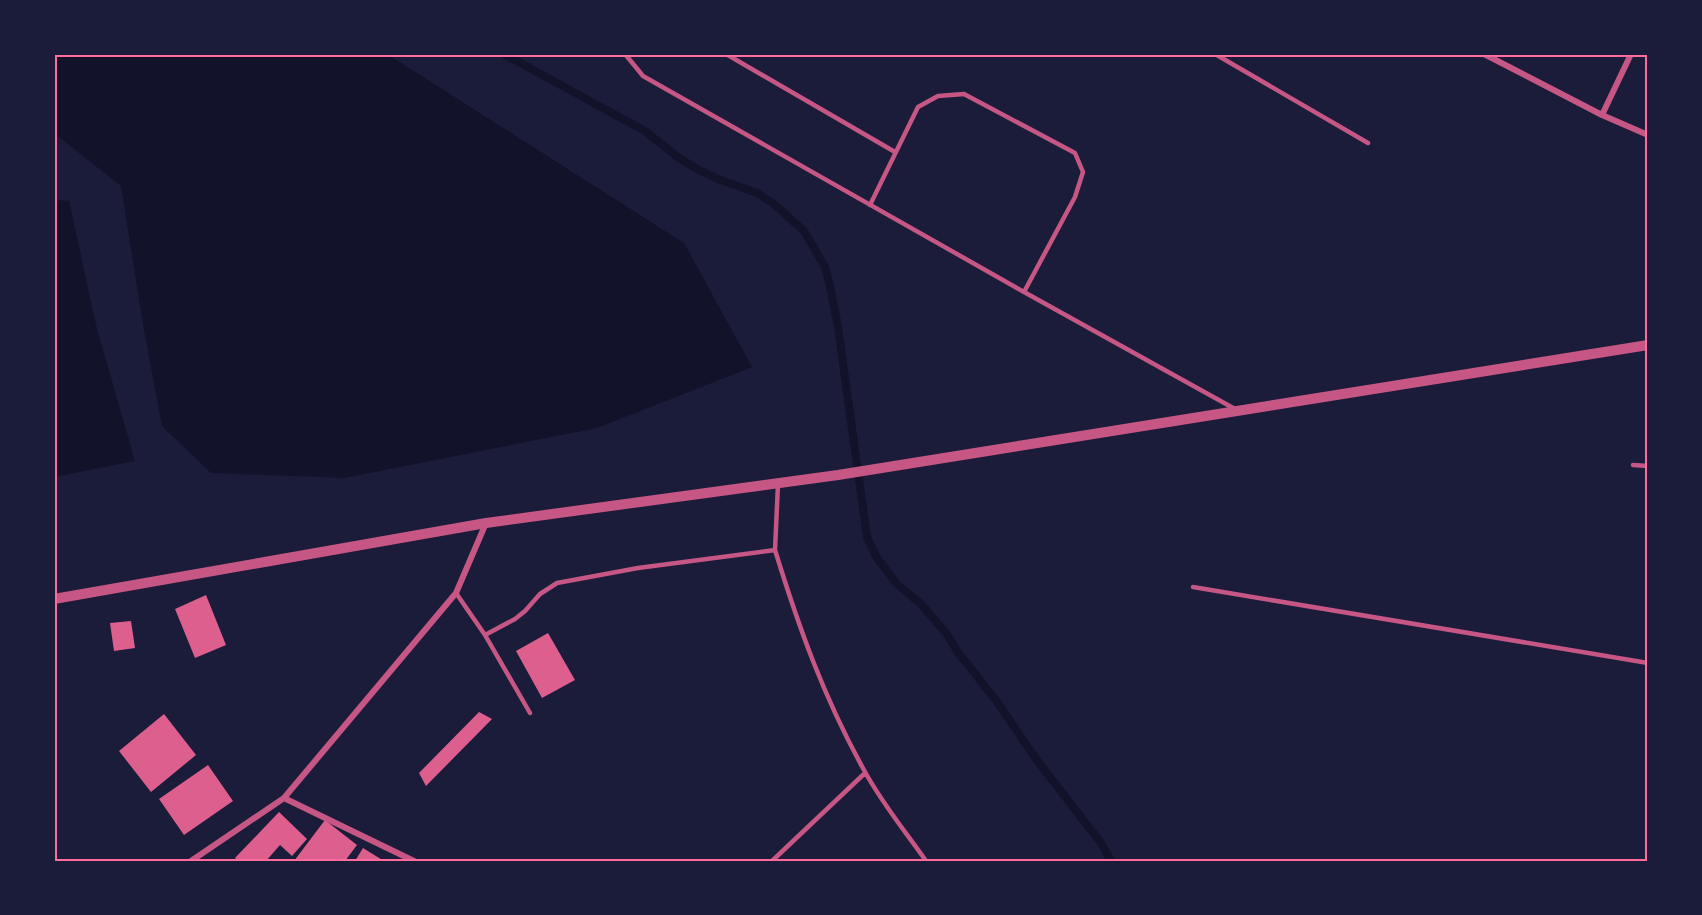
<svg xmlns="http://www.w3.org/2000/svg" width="1702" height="915" font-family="Lato,sans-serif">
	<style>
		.water { fill: #12122b }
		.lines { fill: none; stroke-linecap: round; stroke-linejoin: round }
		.stream { stroke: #12122b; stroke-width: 8 }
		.building { fill: #dd5f8e }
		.service { stroke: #c65784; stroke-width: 4.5 }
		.minor { stroke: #c65784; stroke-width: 6 }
		.tertiary { stroke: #c65784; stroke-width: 10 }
		.neatline { fill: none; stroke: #ff6b9d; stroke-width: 2 }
	</style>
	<rect width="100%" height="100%" fill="#1b1b3a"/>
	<!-- water -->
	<path class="water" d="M54,54H387L684,243L752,367L597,428L344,478L211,473L162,426L143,324L121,186L54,133Z
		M54,200L69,201L97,329L135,461L54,477Z"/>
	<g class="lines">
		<!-- stream -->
		<path class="stream" d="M504,54L645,131L679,158L697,169L718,179L757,193L774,204L804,231L825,267L830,286L838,327L867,537L877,558L897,584L920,603L947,634L957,651L998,703L1036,759L1101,843L1111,861"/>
	</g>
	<!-- building -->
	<path class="building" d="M206,595L226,645L195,658L175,609Z
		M131,621L135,648L114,651L110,623Z
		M548,633L575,680L542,698L516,651Z
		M479,712L492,719L426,786L419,773Z
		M164,714L196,755L151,792L119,751Z
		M208,765L233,801L184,835L159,799Z
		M279,812L307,839L292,856L280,845L266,861H238L235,858Z
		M325,820L357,845L345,861H294Z
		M363,848L384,861H355Z"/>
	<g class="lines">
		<!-- service -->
		<path class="service" d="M625,54L643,76L1024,292L1235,409
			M726,54L895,152
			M1215,54L1368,143
			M870,205L918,107L938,96L964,94L1075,153L1083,172L1075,197L1024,292
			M1633,465L1648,466
			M775,550L778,484
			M1193,587L1648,663
			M456,593L485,635
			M530,713L485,635L515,619L525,611L540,594L557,583L638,568L775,550C799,628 824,698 864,770C881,802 905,831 926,861
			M772,861L865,773"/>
		<!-- minor -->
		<path class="minor" d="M1484,54L1602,115L1648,135
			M1602,115L1631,54
			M284,798L414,861
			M191,861L284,798L456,593L486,523"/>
		<!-- tertiary -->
		<path class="tertiary" d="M54,599L486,523L838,475L1648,345"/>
	</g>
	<!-- border -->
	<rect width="1702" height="915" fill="none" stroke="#1b1b3a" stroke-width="111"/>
	<rect x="56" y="56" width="1590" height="804" class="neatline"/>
</svg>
